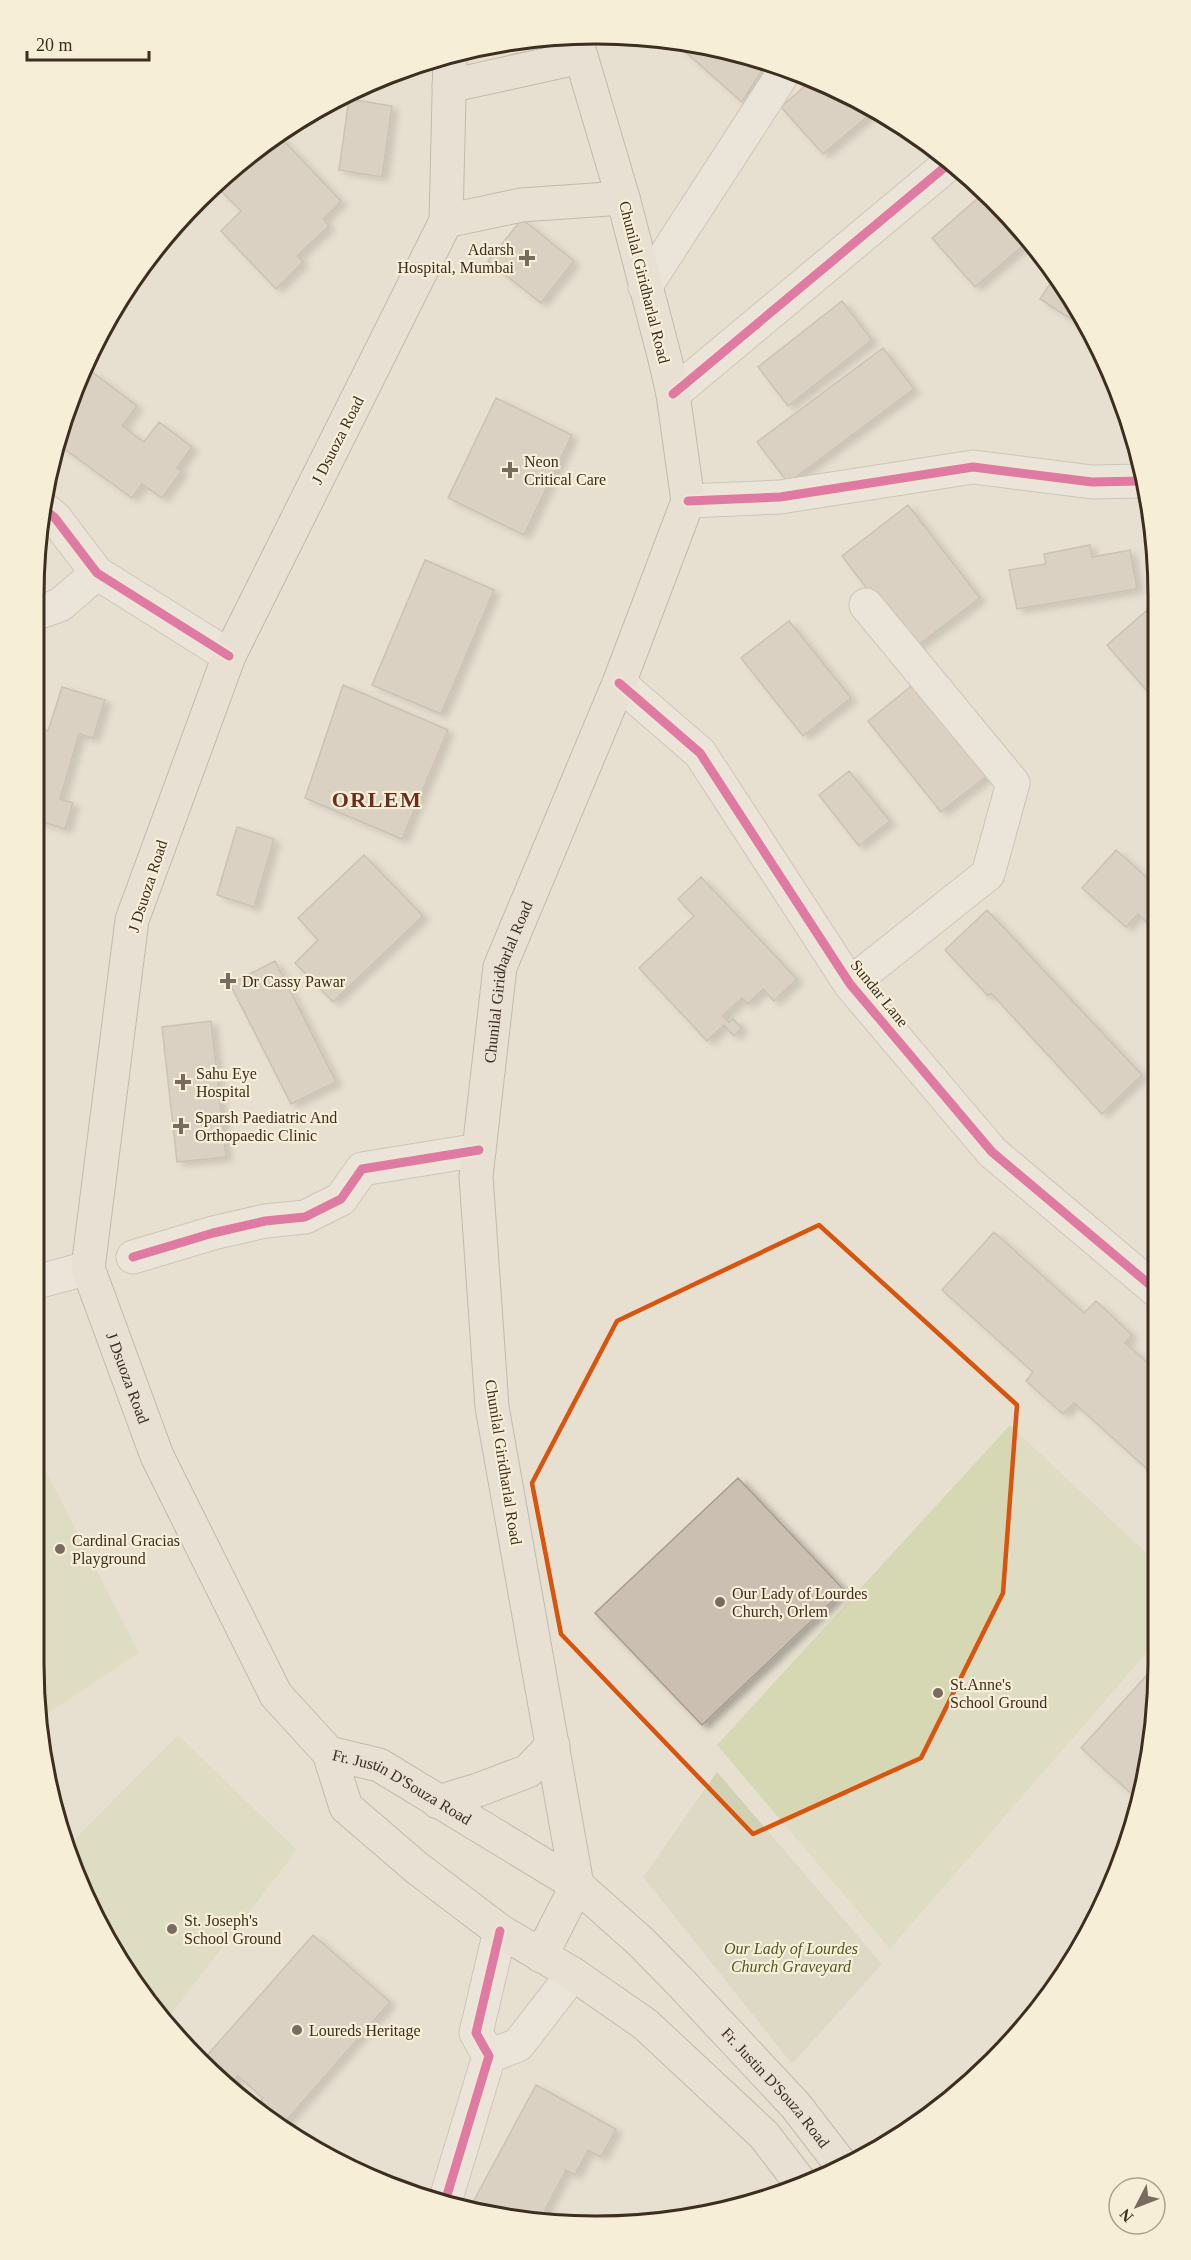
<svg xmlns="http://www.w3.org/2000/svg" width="1191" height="2260" font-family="Georgia,serif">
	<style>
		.green { fill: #d6d7b3 }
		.cemetery { fill: #d1d1b3 }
		.building { fill: #cbbfb2; stroke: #a89c90; stroke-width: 1.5; filter: url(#shadow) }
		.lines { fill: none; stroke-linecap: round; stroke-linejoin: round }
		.minor-casing { stroke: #ada599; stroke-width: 35 }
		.major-casing { stroke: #928b80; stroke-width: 35 }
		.minor { stroke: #efebe3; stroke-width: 33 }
		.major { stroke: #e6e1d4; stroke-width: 33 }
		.cycleway-casing { stroke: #f7eed8; stroke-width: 13 }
		.cycleway { stroke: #d6006c; stroke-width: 9 }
		.marked { fill: none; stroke: #d7550e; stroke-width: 4.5; stroke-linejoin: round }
		.poi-dot { fill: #786c5e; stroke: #f7eed8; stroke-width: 2 }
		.labels { text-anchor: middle; stroke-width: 4.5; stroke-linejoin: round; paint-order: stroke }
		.poi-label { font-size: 16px; fill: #3d2e20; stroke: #f7eed8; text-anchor: start }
		.street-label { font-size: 16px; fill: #3d2e20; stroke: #f7eed8 }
		.park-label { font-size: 16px; font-style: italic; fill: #4d5a26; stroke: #f7eed8 }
		.district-label { font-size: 22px; font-weight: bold; letter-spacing: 1.5px; fill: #6b2e1e; stroke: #f7eed8 }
		.rim { fill: none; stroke: #3d2e20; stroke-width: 3 }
	</style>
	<defs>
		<filter id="shadow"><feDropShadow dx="6" dy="4" stdDeviation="3" flood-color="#0004"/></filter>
	</defs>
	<rect width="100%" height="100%" fill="#e7e0d1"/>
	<!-- green -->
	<path class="green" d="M1010,1425L1156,1562L1157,1641L890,1949L717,1745Z
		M33,1446L139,1653L42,1717L33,1664Z
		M178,1735L297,1850L165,2022L149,2007L63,1846L73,1841Z"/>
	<!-- cemetery -->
	<path class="cemetery" d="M717,1772L882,1964L792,2064L643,1877Z"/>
	<!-- building -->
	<path class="building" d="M685,43L741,52L767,62L742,102L681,48Z
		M813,79L845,91L874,111L823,154L781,107Z
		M349,99L392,106L382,177L339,170Z
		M278,135L341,201L323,219L329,226L297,256L303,262L276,289L221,231L241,211L221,191L225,186L219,179Z
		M985,192L1030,240L975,287L932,238Z
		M522,219L574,261L541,303L488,261Z
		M1055,276L1085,328L1040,299Z
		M842,301L872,340L788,406L758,367Z
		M883,348L914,389L788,483L757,442Z
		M92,372L137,406L122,426L144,442L159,422L192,447L177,468L182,471L162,498L142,484L132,498L55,442L75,415L67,410L72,397Z
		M496,398L572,435L524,535L448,498Z
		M908,505L980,598L913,649L842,556Z
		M1090,545L1092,557L1130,550L1137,589L1017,609L1009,570L1046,564L1044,554Z
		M425,560L494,590L441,714L372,685Z
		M1153,605L1154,699L1107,645Z
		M789,621L851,698L803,736L741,658Z
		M920,679L993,771L941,812L868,721Z
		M343,685L448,730L402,839L305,798Z
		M62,687L105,700L93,738L79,734L60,799L73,803L65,829L34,819V727L48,731Z
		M849,771L890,821L859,846L819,795Z
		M237,827L274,839L254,907L217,895Z
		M1116,850L1154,884V929L1138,914L1126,927L1082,888Z
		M364,855L423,916L333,1002L295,963L318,940L298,918Z
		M701,877L797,979L774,1001L763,989L748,1004L742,998L723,1016L729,1022L733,1019L742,1028L734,1036L724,1025L707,1041L639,968L694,916L678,899Z
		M987,910L1142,1075L1102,1114L991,993L988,996L945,950Z
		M275,961L336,1082L291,1104L230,984Z
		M211,1021L226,1157L177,1162L162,1027Z
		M994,1232L1084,1313L1096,1301L1132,1335L1125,1343L1156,1370V1477L1074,1403L1063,1414L1026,1381L1033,1372L942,1290Z
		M738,1478L844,1590L702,1725L595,1613Z
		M1157,1664V1701L1143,1786L1134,1796L1081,1748Z
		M313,1935L390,2002L279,2129L256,2107L263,2098L238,2076L231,2084L204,2059Z
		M536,2085L616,2129L601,2157L588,2150L575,2175L566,2170L545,2210L553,2214L552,2218L484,2211L472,2204Z"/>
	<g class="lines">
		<!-- minor casing -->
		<g class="minor-casing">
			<path id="minor" d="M645,287L786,69
				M673,394L951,162
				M688,501L780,497L973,467L1092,482L1142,481
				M43,508L55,518L97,573L229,656
				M34,614L60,605L97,573
				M619,683L700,753L850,984L992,1152L1156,1290
				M850,984L988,874L1013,783L866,605
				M133,1257L213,1233L265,1221L305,1217L341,1199L362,1169L479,1150
				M33,1283L88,1268
				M489,2056L518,2045L573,1974
				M444,2205L489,2056L476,2033L500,1931"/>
		</g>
		<!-- major casing -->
		<g class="major-casing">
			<g id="major">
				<path id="s1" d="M450,55L446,221L229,656L132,920L88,1268L157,1456L276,1695L329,1753L346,1807L417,1868L500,1931L573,1974L645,2024L764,2135L803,2186"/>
				<path d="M449,86L581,57"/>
				<path d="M446,221L521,205L623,198"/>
				<path id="s2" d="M329,1753L379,1765L577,1885L642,1943L683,1985L796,2106L843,2167"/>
				<path d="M438,1802L478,1790L528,1771L553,1745"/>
				<path id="s3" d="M541,1956L577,1885L492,1407L476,1176L500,967L619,683L688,501L673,394L665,359L623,198L575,36"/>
			</g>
		</g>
		<!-- minor -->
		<use href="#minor" class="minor"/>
		<!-- major -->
		<use href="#major" class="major"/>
		<!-- cycleway casing -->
		<g class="cycleway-casing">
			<path id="cycleway" d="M673,394L951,162
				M688,501L780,497L973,467L1092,482L1142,481
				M43,508L55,518L97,573L229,656
				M619,683L700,753L850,984L992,1152L1156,1290
				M133,1257L213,1233L265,1221L305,1217L341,1199L362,1169L479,1150
				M444,2205L489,2056L476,2033L500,1931"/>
		</g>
		<!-- cycleway -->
		<use href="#cycleway" class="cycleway"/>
	</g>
	<!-- marked area -->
	<path d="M0 0H1191V2260H0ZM819,1225L1017,1405L1003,1593L921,1758L753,1834L561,1634L532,1483L617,1321Z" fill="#e7e0d1" fill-opacity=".55" fill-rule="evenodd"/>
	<path class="marked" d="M819,1225L1017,1405L1003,1593L921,1758L753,1834L561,1634L532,1483L617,1321Z"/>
	<!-- markers -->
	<g class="poi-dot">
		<path d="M524 249h6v6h6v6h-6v6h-6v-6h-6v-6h6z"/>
		<path d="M507 461h6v6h6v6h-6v6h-6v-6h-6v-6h6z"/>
		<path d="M225 972h6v6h6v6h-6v6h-6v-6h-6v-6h6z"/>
		<path d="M180 1073h6v6h6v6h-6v6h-6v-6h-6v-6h6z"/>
		<path d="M178 1117h6v6h6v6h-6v6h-6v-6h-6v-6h6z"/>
		<circle cx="60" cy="1549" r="6"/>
		<circle cx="720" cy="1602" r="6"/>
		<circle cx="938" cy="1693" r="6"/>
		<circle cx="172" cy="1929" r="6"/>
		<circle cx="297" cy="2030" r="6"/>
	</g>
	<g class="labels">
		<!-- poi labels -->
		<g class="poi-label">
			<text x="514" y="255" text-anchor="end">Adarsh<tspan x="514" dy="18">Hospital, Mumbai</tspan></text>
			<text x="524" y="467">Neon<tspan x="524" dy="18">Critical Care</tspan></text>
			<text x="242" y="987">Dr Cassy Pawar</text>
			<text x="196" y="1079">Sahu Eye<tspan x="196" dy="18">Hospital</tspan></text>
			<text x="195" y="1123">Sparsh Paediatric And<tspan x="195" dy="18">Orthopaedic Clinic</tspan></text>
			<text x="72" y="1546">Cardinal Gracias<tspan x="72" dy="18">Playground</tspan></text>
			<text x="732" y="1599">Our Lady of Lourdes<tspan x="732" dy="18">Church, Orlem</tspan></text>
			<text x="950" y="1690">St.Anne's<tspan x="950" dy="18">School Ground</tspan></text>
			<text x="184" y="1926">St. Joseph's<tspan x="184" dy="18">School Ground</tspan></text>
			<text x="309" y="2036">Loureds Heritage</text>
		</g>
		<!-- street labels -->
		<g class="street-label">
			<text transform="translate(645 282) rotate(76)" y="6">Chunilal Giridharlal Road</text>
			<text transform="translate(337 440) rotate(-63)" y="6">J Dsuoza Road</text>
			<text transform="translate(147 886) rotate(-72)" y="6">J Dsuoza Road</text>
			<text dy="6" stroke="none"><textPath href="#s3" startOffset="994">Chunilal Giridharlal Road</textPath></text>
			<text transform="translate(880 993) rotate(51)" y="6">Sundar Lane</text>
			<text dy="6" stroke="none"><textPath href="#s1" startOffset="1401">J Dsuoza Road</textPath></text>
			<text transform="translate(504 1462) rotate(81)" y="6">Chunilal Giridharlal Road</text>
			<text dy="6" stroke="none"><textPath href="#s2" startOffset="81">Fr. Justin D'Souza Road</textPath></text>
			<text dy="6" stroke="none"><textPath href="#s2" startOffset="567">Fr. Justin D'Souza Road</textPath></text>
		</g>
		<!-- park labels -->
		<g class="park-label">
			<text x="791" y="1954">Our Lady of Lourdes<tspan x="791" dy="18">Church Graveyard</tspan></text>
		</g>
		<!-- district labels -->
		<g class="district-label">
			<text x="377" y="807">ORLEM</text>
		</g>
	</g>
	<!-- crop -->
	<path d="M0 0H1191V2260H0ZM596 44H596A552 552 0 0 1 1148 596V1664A552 552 0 0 1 596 2216H596A552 552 0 0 1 44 1664V596A552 552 0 0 1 596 44Z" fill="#f7eed8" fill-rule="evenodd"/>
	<path class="rim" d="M596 44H596A552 552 0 0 1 1148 596V1664A552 552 0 0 1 596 2216H596A552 552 0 0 1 44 1664V596A552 552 0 0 1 596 44Z"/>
	<!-- north arrow -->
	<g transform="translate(1137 2206) rotate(228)"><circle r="28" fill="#f7eed8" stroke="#ada18e" stroke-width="1.5"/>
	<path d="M0-4.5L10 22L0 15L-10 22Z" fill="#786c5e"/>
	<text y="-9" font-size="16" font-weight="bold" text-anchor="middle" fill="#3d2e20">N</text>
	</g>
	<!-- scale -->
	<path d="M27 51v9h122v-9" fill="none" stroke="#3d2e20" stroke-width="3"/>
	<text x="36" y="51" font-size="18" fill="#3d2e20" stroke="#f7eed8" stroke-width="4.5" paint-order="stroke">20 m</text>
</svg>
